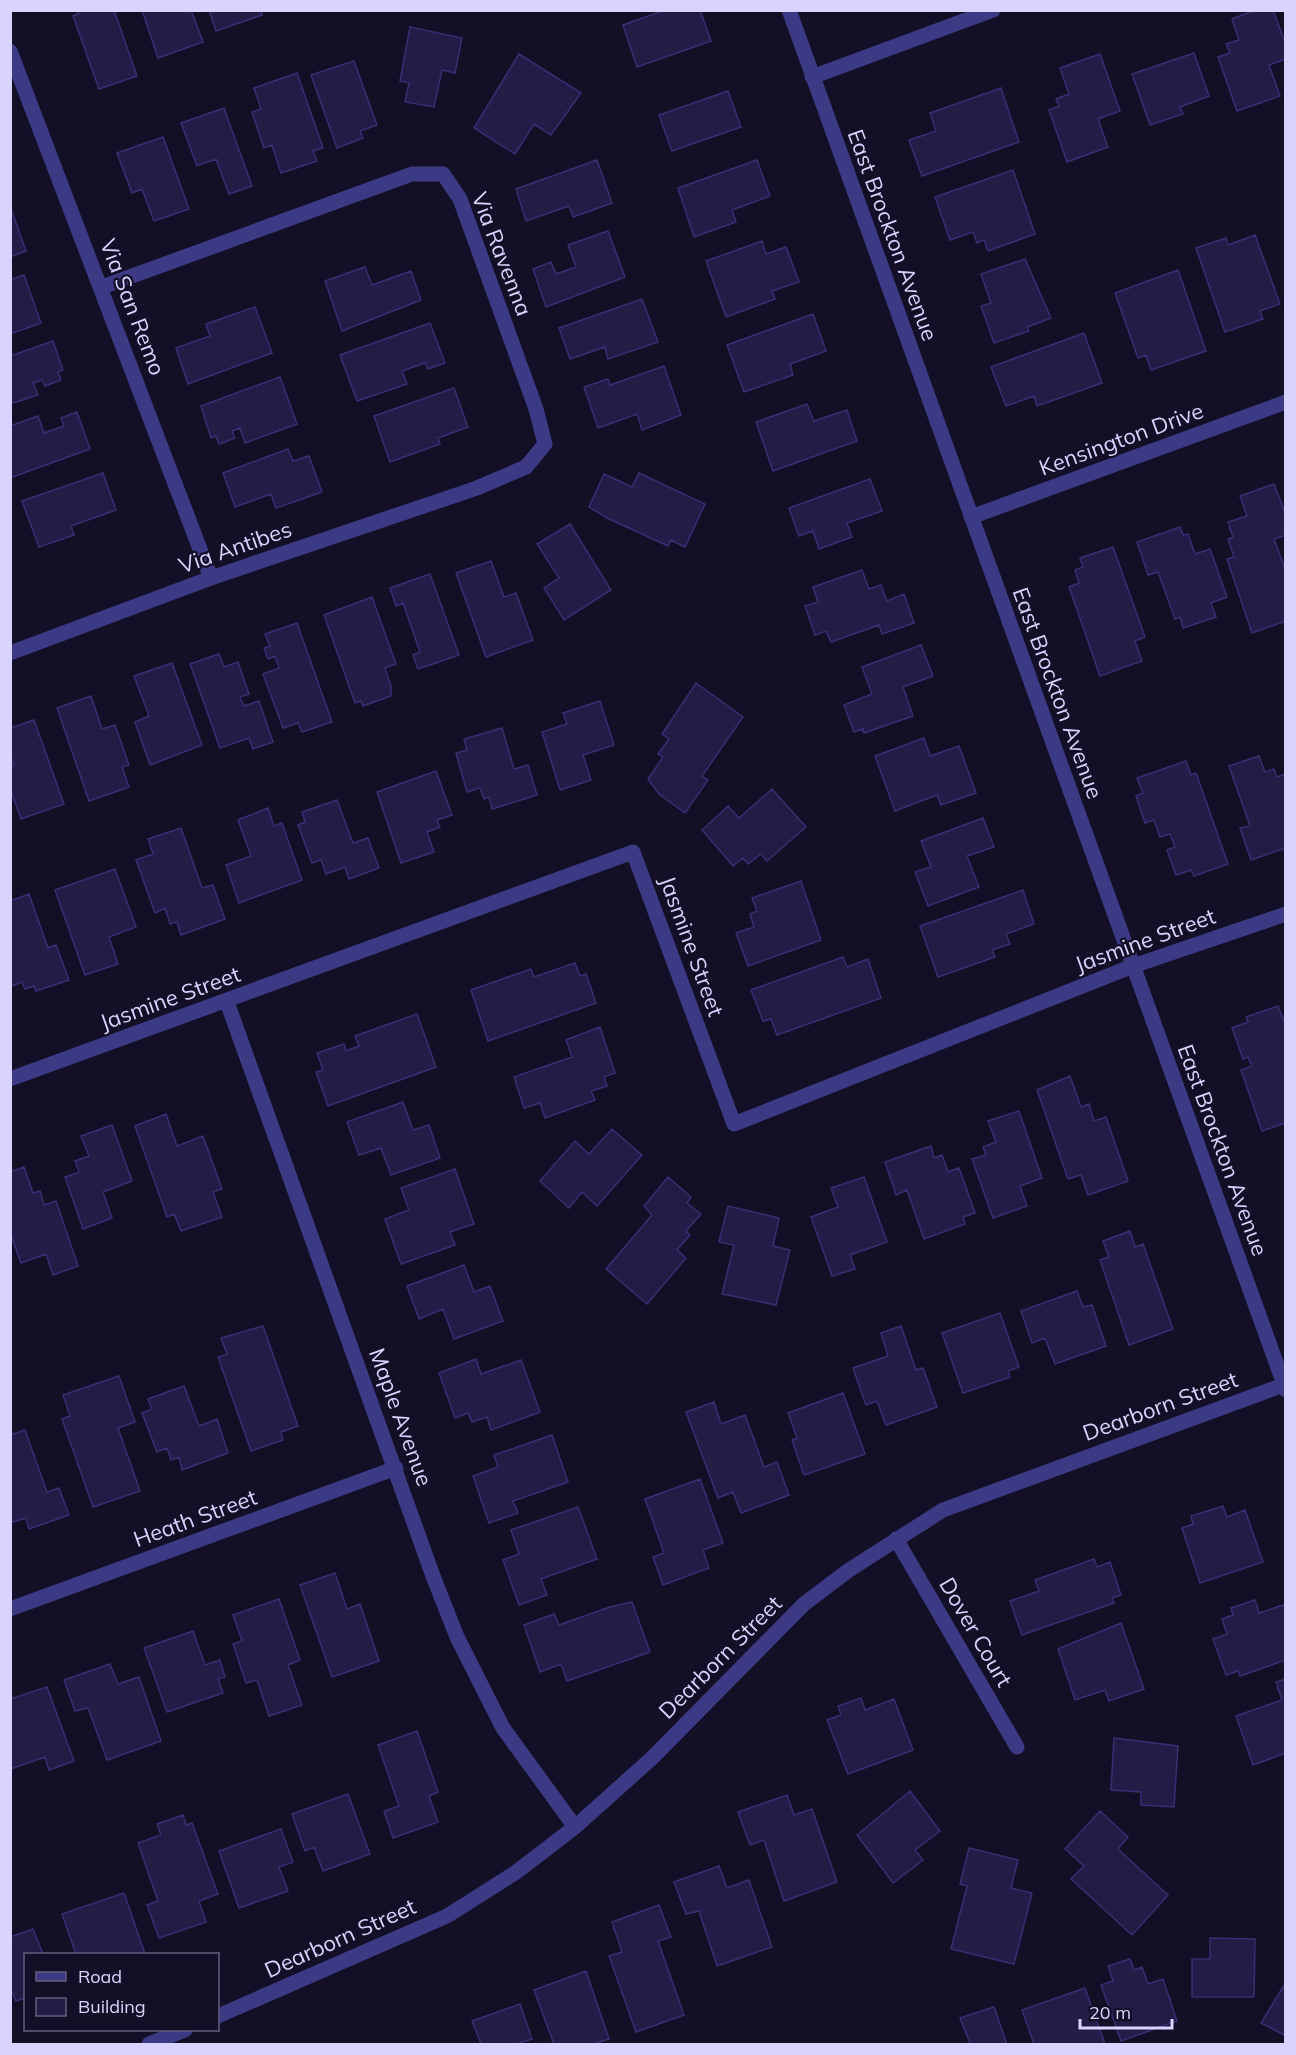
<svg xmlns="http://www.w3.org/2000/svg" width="1296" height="2055" font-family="Mulish,sans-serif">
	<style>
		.building { fill: #241b47; stroke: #3b2d73; stroke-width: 1.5 }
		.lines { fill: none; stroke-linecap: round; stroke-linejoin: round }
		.minor { stroke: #3d3a85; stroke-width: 15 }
		.labels { text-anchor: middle; stroke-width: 4.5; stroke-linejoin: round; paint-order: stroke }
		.street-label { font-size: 22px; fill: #d9d4ff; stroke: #130f26 }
	</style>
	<rect width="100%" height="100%" fill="#130f26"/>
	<!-- building -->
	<path class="building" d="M77,10H114L137,76L99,89L73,16L78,14Z
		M142,10H191L203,42L158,58Z
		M209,10H261L262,15L216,31Z
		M665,10H700L711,41L637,67L623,25Z
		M1255,10H1273L1286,45V59L1269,65L1280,96L1237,111L1218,57L1230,53L1226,44L1239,40L1232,19Z
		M410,27L462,38L455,73L442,70L434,107L405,102L409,83L400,81Z
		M1194,53L1209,96L1180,107L1183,114L1150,125L1132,74Z
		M519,54L581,93L551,135L534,124L515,154L474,128Z
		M1100,54L1120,111L1098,119L1108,147L1067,162L1049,110L1059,106L1056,99L1069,94L1060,68Z
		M354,61L377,125L360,131L363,138L337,148L311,75Z
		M297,73L323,148L313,151L317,161L281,173L272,145L264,148L252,112L261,109L254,88Z
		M1001,88L1019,142L922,176L909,140L936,131L930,113Z
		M728,91L741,127L672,151L659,115Z
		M224,108L252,186L229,194L216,159L197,166L181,123Z
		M163,137L189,209L154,221L142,189L132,193L117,153Z
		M597,160L612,203L573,217L569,206L526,221L516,189Z
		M757,160L770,196L732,210L736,222L694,237L678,188Z
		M1013,170L1035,234L988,251L984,240L977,243L973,232L950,240L935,197Z
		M10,206L26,251L10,257Z
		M608,231L625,277L546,307L533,269L551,262L556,274L576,267L568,245Z
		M1255,235L1280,304L1260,311L1263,319L1225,332L1196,248L1226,238L1228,245Z
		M762,241L766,254L786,247L799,282L772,291L775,299L726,317L706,261Z
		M1025,259L1051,318L1027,327L1029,331L994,343L981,306L991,303L981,274Z
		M365,267L372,285L411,271L421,300L342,331L325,281Z
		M1178,270L1206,351L1151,370L1146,355L1138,358L1115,293Z
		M24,275L41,323L10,334V280Z
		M642,299L658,342L608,359L605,347L570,359L559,328Z
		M255,307L272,353L188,384L176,348L210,336L206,324Z
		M813,314L826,351L790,364L793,375L744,392L727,345Z
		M430,323L445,363L428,369L425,363L402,371L407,384L357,401L340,355Z
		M1084,333L1102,383L1037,406L1034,396L1006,406L991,367Z
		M53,341L63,370L58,372L61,380L45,386L42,380L33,383L38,395L10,404V356Z
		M664,366L681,415L642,430L637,414L598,428L584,387L608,379L610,385Z
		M280,377L297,424L245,443L240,428L232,431L235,438L219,444L216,436L211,438L201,406Z
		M454,388L468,427L438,438L440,444L390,462L374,416Z
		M807,404L814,421L847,410L857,441L773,471L756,422Z
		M77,412L90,449L10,478V426L38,416L44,433L64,426L61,418Z
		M288,449L293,461L309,456L322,492L276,508L271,494L235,507L223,473Z
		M103,473L116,510L71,526L74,535L39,547L22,501Z
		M639,473L705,504L685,547L671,540L668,546L607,518L589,507L604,474L632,487Z
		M870,479L882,511L847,523L852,537L819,549L813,531L799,536L789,508Z
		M1274,484L1286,515V535L1274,539L1286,572V621L1252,633L1227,559L1234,557L1228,539L1233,537L1228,522L1247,516L1240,496Z
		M570,524L611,590L564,620L544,588L559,578L537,544Z
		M1180,527L1183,535L1188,534L1195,554L1210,549L1227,597L1211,603L1216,617L1183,628L1180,617L1175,619L1158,572L1148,575L1137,542Z
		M1113,547L1145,637L1135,641L1142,661L1100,676L1069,587L1079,583L1075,570L1083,567L1080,558Z
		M491,561L504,597L516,593L533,640L486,657L456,573Z
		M862,570L869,589L881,585L887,601L904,594L914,623L882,634L879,625L831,642L826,631L815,635L805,606L818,602L813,587Z
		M430,574L459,655L418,669L413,655L420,652L403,603L396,606L390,588Z
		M372,597L396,664L385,668L391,686V696L363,706L361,701L355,703L324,615Z
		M297,623L332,722L302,732L298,723L283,728L263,674L279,668L275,656L268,659L264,648L270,646L265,634Z
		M921,645L933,676L903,687L913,716L864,733L863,729L854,732L844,705L872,694L862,667Z
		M219,654L224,667L238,662L249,694L240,697L244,706L259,701L273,742L253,749L249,738L220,748L190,664Z
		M172,663L202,745L150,765L135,722L149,716L134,676Z
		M696,683L743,717L702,776L708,780L685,813L659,794L648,779L663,757L658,754L669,739L662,734Z
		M91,696L102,729L115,725L129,765L122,767L129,787L89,801L57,708Z
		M600,701L614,745L583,755L591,780L560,790L542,732L567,724L563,713Z
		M34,720L64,804L21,819L10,788V767L14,765L10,754V728Z
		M502,728L514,769L528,765L537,795L492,809L489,797L484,799L480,788L467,792L456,753L467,750L464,739Z
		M924,738L930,756L959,746L976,793L941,805L937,795L895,811L875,756Z
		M1259,756L1265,772L1274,769L1277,777L1286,774V848L1251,860L1240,828L1250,826L1229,766Z
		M1186,761L1191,775L1196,773L1228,864L1194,876L1191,870L1176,875L1167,850L1175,847L1170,834L1160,837L1154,820L1145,823L1136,796L1143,793L1137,778Z
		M436,771L452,815L437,820L440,827L427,832L434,852L401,863L377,792Z
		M772,789L806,827L767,861L761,854L748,864L743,858L733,866L702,830L728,806L739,818Z
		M337,800L353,843L368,838L379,868L349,879L345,867L326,874L321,860L312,863L298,825L305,822L302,812Z
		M268,808L274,826L282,823L302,880L239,903L226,865L251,856L238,820Z
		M983,818L994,847L967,856L979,887L928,906L915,872L931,867L921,841Z
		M181,828L202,888L213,885L225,919L181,935L177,922L170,924L165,908L155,913L136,860L153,854L148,839Z
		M115,869L136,927L109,937L118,964L85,975L55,890Z
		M801,881L821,940L748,966L736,933L754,927L750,914L757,911L752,898Z
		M1023,890L1034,924L1006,934L1010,944L992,950L995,957L938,977L920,926Z
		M29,894L48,948L56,945L69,980L36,991L34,986L25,989L22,982L12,986L10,983V901Z
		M843,957L847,967L868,959L881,998L777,1035L771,1019L763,1021L751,990Z
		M575,963L580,976L586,974L596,1003L488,1041L471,990L531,969L534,977Z
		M1278,1006L1286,1026V1123L1262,1131L1241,1070L1252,1066L1248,1057L1243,1059L1232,1028L1248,1022L1246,1017Z
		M417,1014L436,1067L328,1106L316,1072L323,1070L317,1053L344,1044L346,1051L359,1046L355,1036Z
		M600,1027L615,1073L604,1077L607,1086L591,1091L595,1100L545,1118L540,1103L524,1108L514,1077L572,1057L566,1040Z
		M1070,1076L1081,1107L1089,1104L1094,1121L1106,1117L1128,1181L1088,1195L1081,1175L1068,1179L1037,1090Z
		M403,1102L413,1130L429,1125L440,1158L391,1175L381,1148L359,1155L347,1122Z
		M1019,1111L1042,1178L1020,1186L1027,1206L993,1218L972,1159L986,1155L983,1147L996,1142L988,1121Z
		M166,1114L177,1146L203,1136L222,1189L213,1192L222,1217L181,1231L174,1214L167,1217L135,1126Z
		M112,1125L132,1181L103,1192L112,1218L83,1229L65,1177L79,1172L75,1161L89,1156L81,1136Z
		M612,1129L642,1155L597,1206L582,1192L569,1208L540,1181L575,1141L589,1154Z
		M931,1146L934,1158L942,1155L948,1172L959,1168L975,1213L963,1217L965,1224L924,1239L907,1190L896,1195L885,1162Z
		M24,1167L33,1193L40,1191L44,1205L56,1201L78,1266L53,1275L46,1254L21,1263L10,1232V1172Z
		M455,1169L474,1224L450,1232L455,1245L401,1264L385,1219L409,1210L401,1188Z
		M668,1177L691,1197L687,1203L701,1214L686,1231L690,1235L677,1250L686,1258L647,1304L606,1269L652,1215L644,1206Z
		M864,1177L887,1242L850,1255L855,1269L832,1276L811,1217L838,1207L831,1188Z
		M728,1206L779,1218L773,1246L790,1250L776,1305L722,1294L734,1245L719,1242Z
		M1130,1231L1135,1247L1143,1244L1173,1329L1129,1345L1100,1260L1109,1257L1103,1241Z
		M464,1265L474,1292L490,1286L503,1321L454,1339L443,1309L419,1319L407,1286Z
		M1077,1291L1083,1307L1092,1305L1106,1346L1055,1364L1045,1338L1032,1343L1021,1311Z
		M1000,1313L1019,1367L1008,1371L1010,1377L963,1393L942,1333Z
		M263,1326L298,1426L281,1432L283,1440L251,1451L218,1357L227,1354L221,1338Z
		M901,1326L916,1370L923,1368L937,1407L886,1425L877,1401L866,1405L853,1368L888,1356L881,1333Z
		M476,1359L481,1374L521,1360L540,1412L491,1430L487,1417L472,1422L468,1413L455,1418L439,1373Z
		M119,1376L135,1422L118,1428L140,1491L93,1507L62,1419L70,1416L63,1395Z
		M184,1386L199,1426L217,1419L228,1453L182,1470L179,1457L171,1460L167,1448L157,1452L142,1413L152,1409L148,1399Z
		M843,1393L865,1454L804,1475L792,1440L797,1438L788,1413Z
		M714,1402L721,1424L745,1415L764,1467L777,1462L789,1495L741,1513L733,1492L718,1498L686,1412Z
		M25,1430L47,1492L59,1488L69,1515L29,1529L26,1518L13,1522L10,1516V1435Z
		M552,1435L568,1482L513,1501L518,1513L489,1523L473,1476L498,1467L494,1455Z
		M700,1479L723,1543L703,1550L709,1568L663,1585L653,1557L664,1553L645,1499Z
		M1223,1506L1227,1517L1245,1510L1263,1562L1200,1583L1182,1528L1193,1524L1191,1516Z
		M578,1507L597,1559L541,1579L547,1595L519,1605L503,1560L519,1554L511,1530Z
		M1094,1559L1097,1567L1110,1562L1121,1595L1112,1598L1114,1603L1022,1635L1010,1601L1039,1591L1035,1580Z
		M335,1573L347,1609L360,1604L379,1661L332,1677L300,1585Z
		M279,1599L300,1660L288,1665L302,1705L269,1716L257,1680L246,1683L233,1644L242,1641L233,1615Z
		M1255,1600L1259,1613L1286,1604V1660L1240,1676L1238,1671L1226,1675L1213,1639L1227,1634L1222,1619L1233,1615L1231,1608Z
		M632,1602L650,1652L567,1681L561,1664L540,1672L524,1625L554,1614L559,1625L610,1607Z
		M1121,1623L1144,1689L1109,1701L1105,1690L1075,1700L1058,1649Z
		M193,1631L205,1665L220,1660L225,1677L218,1679L223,1693L167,1712L144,1648Z
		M110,1664L118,1684L139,1677L161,1741L107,1760L88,1708L75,1711L64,1680Z
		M1286,1679V1753L1253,1765L1236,1716L1282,1700L1276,1682Z
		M47,1687L74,1761L49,1770L45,1757L11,1769L10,1699Z
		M861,1698L865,1710L894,1699L913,1750L848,1774L827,1720L841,1715L838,1706Z
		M417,1731L438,1792L429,1796L438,1822L393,1838L384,1811L399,1806L378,1745Z
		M1114,1738L1178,1746L1174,1807L1141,1805V1792L1111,1790Z
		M910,1791L940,1831L915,1850L923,1860L893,1883L857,1835Z
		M348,1794L370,1854L323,1871L314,1847L305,1851L292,1814Z
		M787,1795L794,1815L812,1809L837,1882L784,1901L764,1840L750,1845L738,1812Z
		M1100,1811L1128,1837L1118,1849L1168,1895L1132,1935L1071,1879L1084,1866L1065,1849Z
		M183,1815L186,1825L192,1823L218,1894L199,1901L206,1922L159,1938L147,1905L158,1901L138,1843L161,1835L157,1824Z
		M281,1829L293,1862L279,1867L288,1891L239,1908L219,1851Z
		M969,1848L1018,1860L1011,1888L1032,1893L1014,1964L951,1949L967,1886L960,1884Z
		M719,1866L727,1888L749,1880L772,1947L717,1966L699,1911L686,1914L674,1882Z
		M124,1893L145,1954H76L62,1914Z
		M659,1905L671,1937L658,1941L684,2015L636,2032L609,1956L622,1952L612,1922Z
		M33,1929L43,1954H26V1998L16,2001L10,1987V1937Z
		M1210,1938L1255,1939L1254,1997H1192V1959H1210Z
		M1130,1959L1134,1970L1142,1967L1148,1984L1163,1979L1177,2021L1121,2041L1101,1985L1113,1981L1108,1966Z
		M586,1971L609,2039L593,2044H554L534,1990Z
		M1286,1982V2036L1261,2023Z
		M1085,1988L1105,2044H1034L1022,2010Z
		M520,2004L532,2039L516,2044H481L472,2021Z
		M994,2007L1007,2044H967L970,2043L960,2018Z"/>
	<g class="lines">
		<!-- minor -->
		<path class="minor" d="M789,10L1286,1390
			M10,51L211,578
			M812,77L993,10
			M971,517L1286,402
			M10,653L211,578L477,488L526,467L545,444L536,409L460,199L443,174H412L102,287
			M227,1002L433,1576L457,1637L503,1728L575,1827
			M10,1079L633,852L734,1124L1133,966L1286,914
			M896,1539L1017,1747
			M10,1609L396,1468
			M218,2016L447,1916L515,1873L575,1827L652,1758L804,1604L849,1570L943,1510L1286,1384
			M149,2044L185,2030"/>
	</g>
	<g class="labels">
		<!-- street labels -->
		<g class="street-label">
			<text transform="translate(893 235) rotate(70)" y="8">East Brockton Avenue</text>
			<text transform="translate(502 254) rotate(69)" y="8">Via Ravenna</text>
			<text transform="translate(133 307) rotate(69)" y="8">Via San Remo</text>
			<text transform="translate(1121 439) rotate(-20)" y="8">Kensington Drive</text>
			<text transform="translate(235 547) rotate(-19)" y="8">Via Antibes</text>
			<text transform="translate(1058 693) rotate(70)" y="8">East Brockton Avenue</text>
			<text transform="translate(1145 940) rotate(-20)" y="8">Jasmine Street</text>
			<text transform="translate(692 946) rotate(70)" y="8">Jasmine Street</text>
			<text transform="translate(170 998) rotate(-20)" y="8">Jasmine Street</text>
			<text transform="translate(1223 1150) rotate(70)" y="8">East Brockton Avenue</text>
			<text transform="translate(1160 1406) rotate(-20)" y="8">Dearborn Street</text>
			<text transform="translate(401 1417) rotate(70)" y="8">Maple Avenue</text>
			<text transform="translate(195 1518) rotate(-20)" y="8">Heath Street</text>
			<text transform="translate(976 1632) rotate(60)" y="8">Dover Court</text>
			<text transform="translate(720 1657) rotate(-45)" y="8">Dearborn Street</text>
			<text transform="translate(340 1938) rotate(-24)" y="8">Dearborn Street</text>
		</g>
	</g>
	<!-- border -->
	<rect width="1296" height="2055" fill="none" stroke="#d9d4ff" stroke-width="24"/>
	<!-- legend -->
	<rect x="24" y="1953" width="195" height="78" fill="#130f26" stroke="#625e7d" stroke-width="1.5"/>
	<rect x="36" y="1972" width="30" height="9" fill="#3d3a85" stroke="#625e7d" stroke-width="1.5"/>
	<text x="78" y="1983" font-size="18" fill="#d9d4ff">Road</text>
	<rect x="36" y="1998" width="30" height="18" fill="#241b47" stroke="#625e7d" stroke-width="1.5"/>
	<text x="78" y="2013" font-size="18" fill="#d9d4ff">Building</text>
	<!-- scale -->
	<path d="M1080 2019v9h92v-9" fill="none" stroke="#d9d4ff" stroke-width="3"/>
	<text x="1089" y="2019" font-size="18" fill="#d9d4ff" stroke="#130f26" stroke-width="4.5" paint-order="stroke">20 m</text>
</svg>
